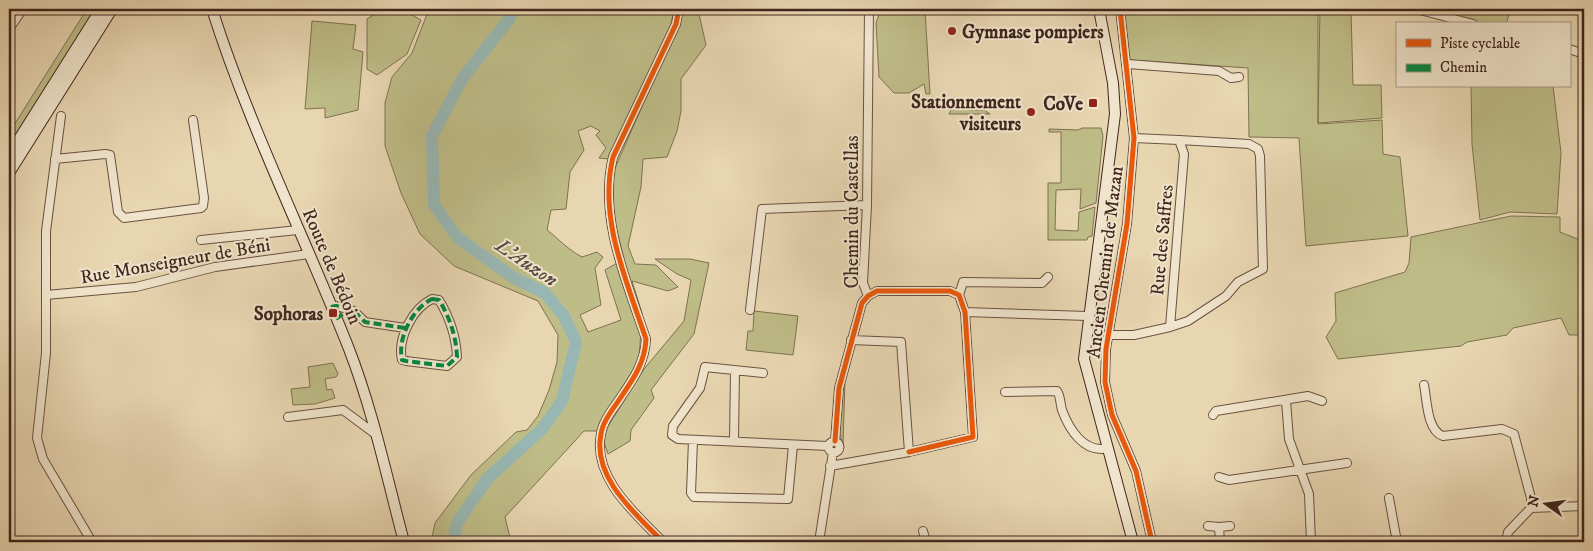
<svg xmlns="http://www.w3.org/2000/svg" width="1593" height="551" font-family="'IM FELL DW Pica',serif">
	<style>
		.green { fill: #bebc87; stroke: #7f7152 }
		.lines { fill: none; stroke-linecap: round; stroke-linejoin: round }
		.river { stroke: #98b7b3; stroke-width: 12 }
		.minor-casing { stroke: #6a5242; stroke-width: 10 }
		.secondary-casing { stroke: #40261d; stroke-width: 12 }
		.minor { stroke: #f0e4cc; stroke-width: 8 }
		.secondary { stroke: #f0e4cc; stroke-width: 10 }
		.quiet { stroke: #00873e; stroke-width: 4; stroke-dasharray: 8 4; stroke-linecap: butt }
		.cycleway-casing { stroke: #f0e4cc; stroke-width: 8 }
		.cycleway { stroke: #e8590c; stroke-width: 5 }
		.poi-dot { fill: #8f2418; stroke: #f0e4cc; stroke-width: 2 }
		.labels { text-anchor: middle; stroke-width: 4; stroke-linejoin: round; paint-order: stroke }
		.poi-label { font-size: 19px; font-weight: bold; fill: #40261d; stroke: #f0e4cc; text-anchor: end }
		.street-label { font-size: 19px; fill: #40261d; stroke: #f0e4cc }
		.water-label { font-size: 20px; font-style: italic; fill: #564a42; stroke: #f0e4cc }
	</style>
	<rect width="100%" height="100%" fill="#e8d6b1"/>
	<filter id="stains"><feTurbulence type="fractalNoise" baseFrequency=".004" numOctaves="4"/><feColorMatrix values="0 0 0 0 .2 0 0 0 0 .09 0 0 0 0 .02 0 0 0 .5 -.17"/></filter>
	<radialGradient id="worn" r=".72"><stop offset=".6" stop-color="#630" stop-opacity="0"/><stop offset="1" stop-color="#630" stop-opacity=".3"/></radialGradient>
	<!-- green -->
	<path class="green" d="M87,9H96L9,145V133Z
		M383,9H401L421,20L407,54L377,75L367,69V19Z
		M429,9H674L671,25L609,159L599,158L606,148L596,135L600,131L591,126L578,131L584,150L570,172L566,209L551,210L547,230C560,240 567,249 582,257L597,252L603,257L595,268L601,305L580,315L588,332L621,320L605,270L624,259L615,223L611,177L685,9H703L699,14L706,45L681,79V111L677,131L667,157L643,159L641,187L628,246L635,264L656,265L678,287L668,291L632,281L642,313L639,361L603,418L597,431H584L505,517L511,542H431L435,523L471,475L516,432L527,430L538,416L549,390L557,362L558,335L538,301L454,266L420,234L401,193L385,146V103L392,77L412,53Z
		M881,9H925L930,94H926L924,84L909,93H894L879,77L876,23Z
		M1123,9H1318V124L1382,120L1383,154L1400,157L1408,236L1306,246L1299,138L1249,137L1248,68L1130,60Z
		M1320,9H1351L1353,85H1381L1382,118L1318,123Z
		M1425,9H1511L1506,24H1484Z
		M312,21L356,25L353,49L363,52L358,110L325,118V108L305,109Z
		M1471,86H1553L1561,153L1557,214L1510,212L1480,220L1472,144Z
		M960,104L970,110H984L990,114H949L953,106Z
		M1082,128H1101L1103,136L1096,203L1080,209L1081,189L1056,190L1055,230L1078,231L1079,212L1095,207L1092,236L1088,237L1087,240H1048V183H1061V132H1049V129L1078,130Z
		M1511,216L1560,217V232L1580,240L1584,234V339L1582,335H1569L1561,318L1513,328L1507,335L1467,342L1461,346L1338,359L1326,337L1336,321L1335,293L1405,272L1409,263L1411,237Z
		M655,259H690L709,263L694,334L651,390L654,398L631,430L630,441L608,454L602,436L644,369L684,321L691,280L677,274Z
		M754,311L798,316L793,355L746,350L748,331H753Z
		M333,363L338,374L336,377L325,379L327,390L332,389L335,398L315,404L293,405L291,389L310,387L308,367Z
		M845,380L843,444C835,428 840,398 845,380Z"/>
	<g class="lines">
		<!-- river -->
		<path class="river" d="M453,542L457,523L488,478L542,429L562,401L576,342L564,316L545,293L514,278L458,238L434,205L432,136L462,79L510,18L512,9"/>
		<!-- minor casing -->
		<g class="minor-casing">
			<path id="minor" d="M1120,9L1134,138L1127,224L1106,349L1105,382L1112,415L1136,471L1152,542
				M1416,9L1473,24
				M9,29L23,9
				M1569,49L1584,54
				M1128,64L1219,71L1231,78L1239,77
				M61,116L46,231V353L37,438L43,459L92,542
				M55,159L105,154L110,155L118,212L124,218L201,208L203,206L204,198L193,120
				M201,240L298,230
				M46,295L136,287L215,267L309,254
				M959,295L963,282L1042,283L1048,277
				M868,296L863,283L867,205L869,9
				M432,299L439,300C450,318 456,336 457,357L447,366L406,361L402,360C397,338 413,308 432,299Z
				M331,307L336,306L354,311L365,322L405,328
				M750,310L762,209L867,205
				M965,312L1088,316
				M1170,327L1188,321L1226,296L1238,282L1263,269L1260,156L1258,149L1249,144L1179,140
				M1108,335H1134L1170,327L1184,154L1179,140L1134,138
				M763,373L705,367L700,388L673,426L672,435L678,439L828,446
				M1424,385C1427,400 1427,431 1443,436L1502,429L1514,434L1531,498V508L1584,506
				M1005,392L1057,391C1061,397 1060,404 1062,410C1069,429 1084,454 1108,448
				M1286,401L1289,439L1309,494L1311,542
				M1213,415L1216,411L1308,396L1322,401
				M288,417L343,410L374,433
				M693,440L691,493L694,497L788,499L793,445
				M734,441L735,370
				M835,441L839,388L862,303L868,296L877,291H950L959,295L965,312L973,437L909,452
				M828.5 447a5.5 5.5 0 1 1 11 0a5.5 5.5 0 1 1-11 0Z
				M830,466L909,452L901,342L851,340
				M1219,477L1229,480L1347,463
				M1389,498L1397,542
				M1208,526L1219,527L1220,542
				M1219,527L1230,526
				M923,531L926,542
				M663,542C636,514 592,478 601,434C603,420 614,408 621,397C634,378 645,362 646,339C627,282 598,218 613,157L676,24L679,9
				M819,542L833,452
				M1506,542L1508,532L1531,508"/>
		</g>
		<!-- secondary casing -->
		<g class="secondary-casing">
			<path id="secondary" d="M212,9C249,126 304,235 349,349C373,411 387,478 404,542
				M1099,9L1113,83L1115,114L1084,359L1133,542
				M9,155L101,9
				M9,173L112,9"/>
		</g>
		<!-- minor -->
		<use href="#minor" class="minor"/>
		<!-- secondary -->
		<use href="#secondary" class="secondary"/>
		<!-- quiet -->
		<path class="quiet" d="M432,299L439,300C450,318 456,336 457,357L447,366L406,361L402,360C397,338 413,308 432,299Z
			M331,307L336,306L354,311L365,322L405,328
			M336,319L348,310"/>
		<!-- cycleway casing -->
		<g class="cycleway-casing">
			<path id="cycleway" d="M1120,9L1134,138L1127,224L1106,349L1105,382L1112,415L1136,471L1152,542
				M835,441L839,388L862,303L868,296L877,291H950L959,295L965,312L973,437L909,452
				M663,542C636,514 592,478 601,434C603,420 614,408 621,397C634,378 645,362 646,339C627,282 598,218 613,157L676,24L679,9"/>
		</g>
		<!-- cycleway -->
		<use href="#cycleway" class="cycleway"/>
	</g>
	<!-- markers -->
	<g class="poi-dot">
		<circle cx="952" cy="31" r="5"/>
		<rect x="1088" y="98" width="10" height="10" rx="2.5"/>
		<circle cx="1031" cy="112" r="5"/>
		<rect x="328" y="308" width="10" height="10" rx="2.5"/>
	</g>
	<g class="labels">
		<!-- poi labels -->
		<g class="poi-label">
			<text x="962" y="38" text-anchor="start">Gymnase pompiers</text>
			<text x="1021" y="108">Stationnement<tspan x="1021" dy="22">visiteurs</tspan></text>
			<text x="1083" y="110">CoVe</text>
			<text x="323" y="320">Sophoras</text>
		</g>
		<!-- street labels -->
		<g class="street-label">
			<text transform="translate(851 212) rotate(-90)" y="7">Chemin du Castellas</text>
			<text transform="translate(1161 240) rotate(-85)" y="7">Rue des Saffres</text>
			<text transform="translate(175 260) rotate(-10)" y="7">Rue Monseigneur de Béni</text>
			<text transform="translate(1104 262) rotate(-83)" y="7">Ancien Chemin de Mazan</text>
			<text transform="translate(333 266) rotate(67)" y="7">Route de Bédoin</text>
		</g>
		<!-- water labels -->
		<g class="water-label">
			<text transform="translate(527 262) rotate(34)" y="7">L'Auzon</text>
		</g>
	</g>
	<!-- margin -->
	<rect width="1593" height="551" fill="none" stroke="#e8d6b1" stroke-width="30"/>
	<rect x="10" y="10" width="1573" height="531" fill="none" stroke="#40261d" stroke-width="2.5"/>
	<rect x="15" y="15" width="1563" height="521" fill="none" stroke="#40261d"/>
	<!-- legend -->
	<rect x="1396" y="22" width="175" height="65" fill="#f0e4cc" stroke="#aa9886"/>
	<rect x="1406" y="39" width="25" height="8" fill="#e8590c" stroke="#aa9886"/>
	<text x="1440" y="48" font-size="15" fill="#40261d">Piste cyclable</text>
	<rect x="1406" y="64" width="25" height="8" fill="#00873e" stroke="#aa9886"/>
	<text x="1440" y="72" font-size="15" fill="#40261d">Chemin</text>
	<!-- north arrow -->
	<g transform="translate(1546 504) rotate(284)" stroke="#f0e4cc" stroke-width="4" paint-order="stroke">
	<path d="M0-4L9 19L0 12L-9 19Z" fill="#40261d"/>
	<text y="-8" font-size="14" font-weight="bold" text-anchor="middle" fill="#40261d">N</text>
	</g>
	<rect width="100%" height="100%" filter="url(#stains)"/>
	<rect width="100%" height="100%" fill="url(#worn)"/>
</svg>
